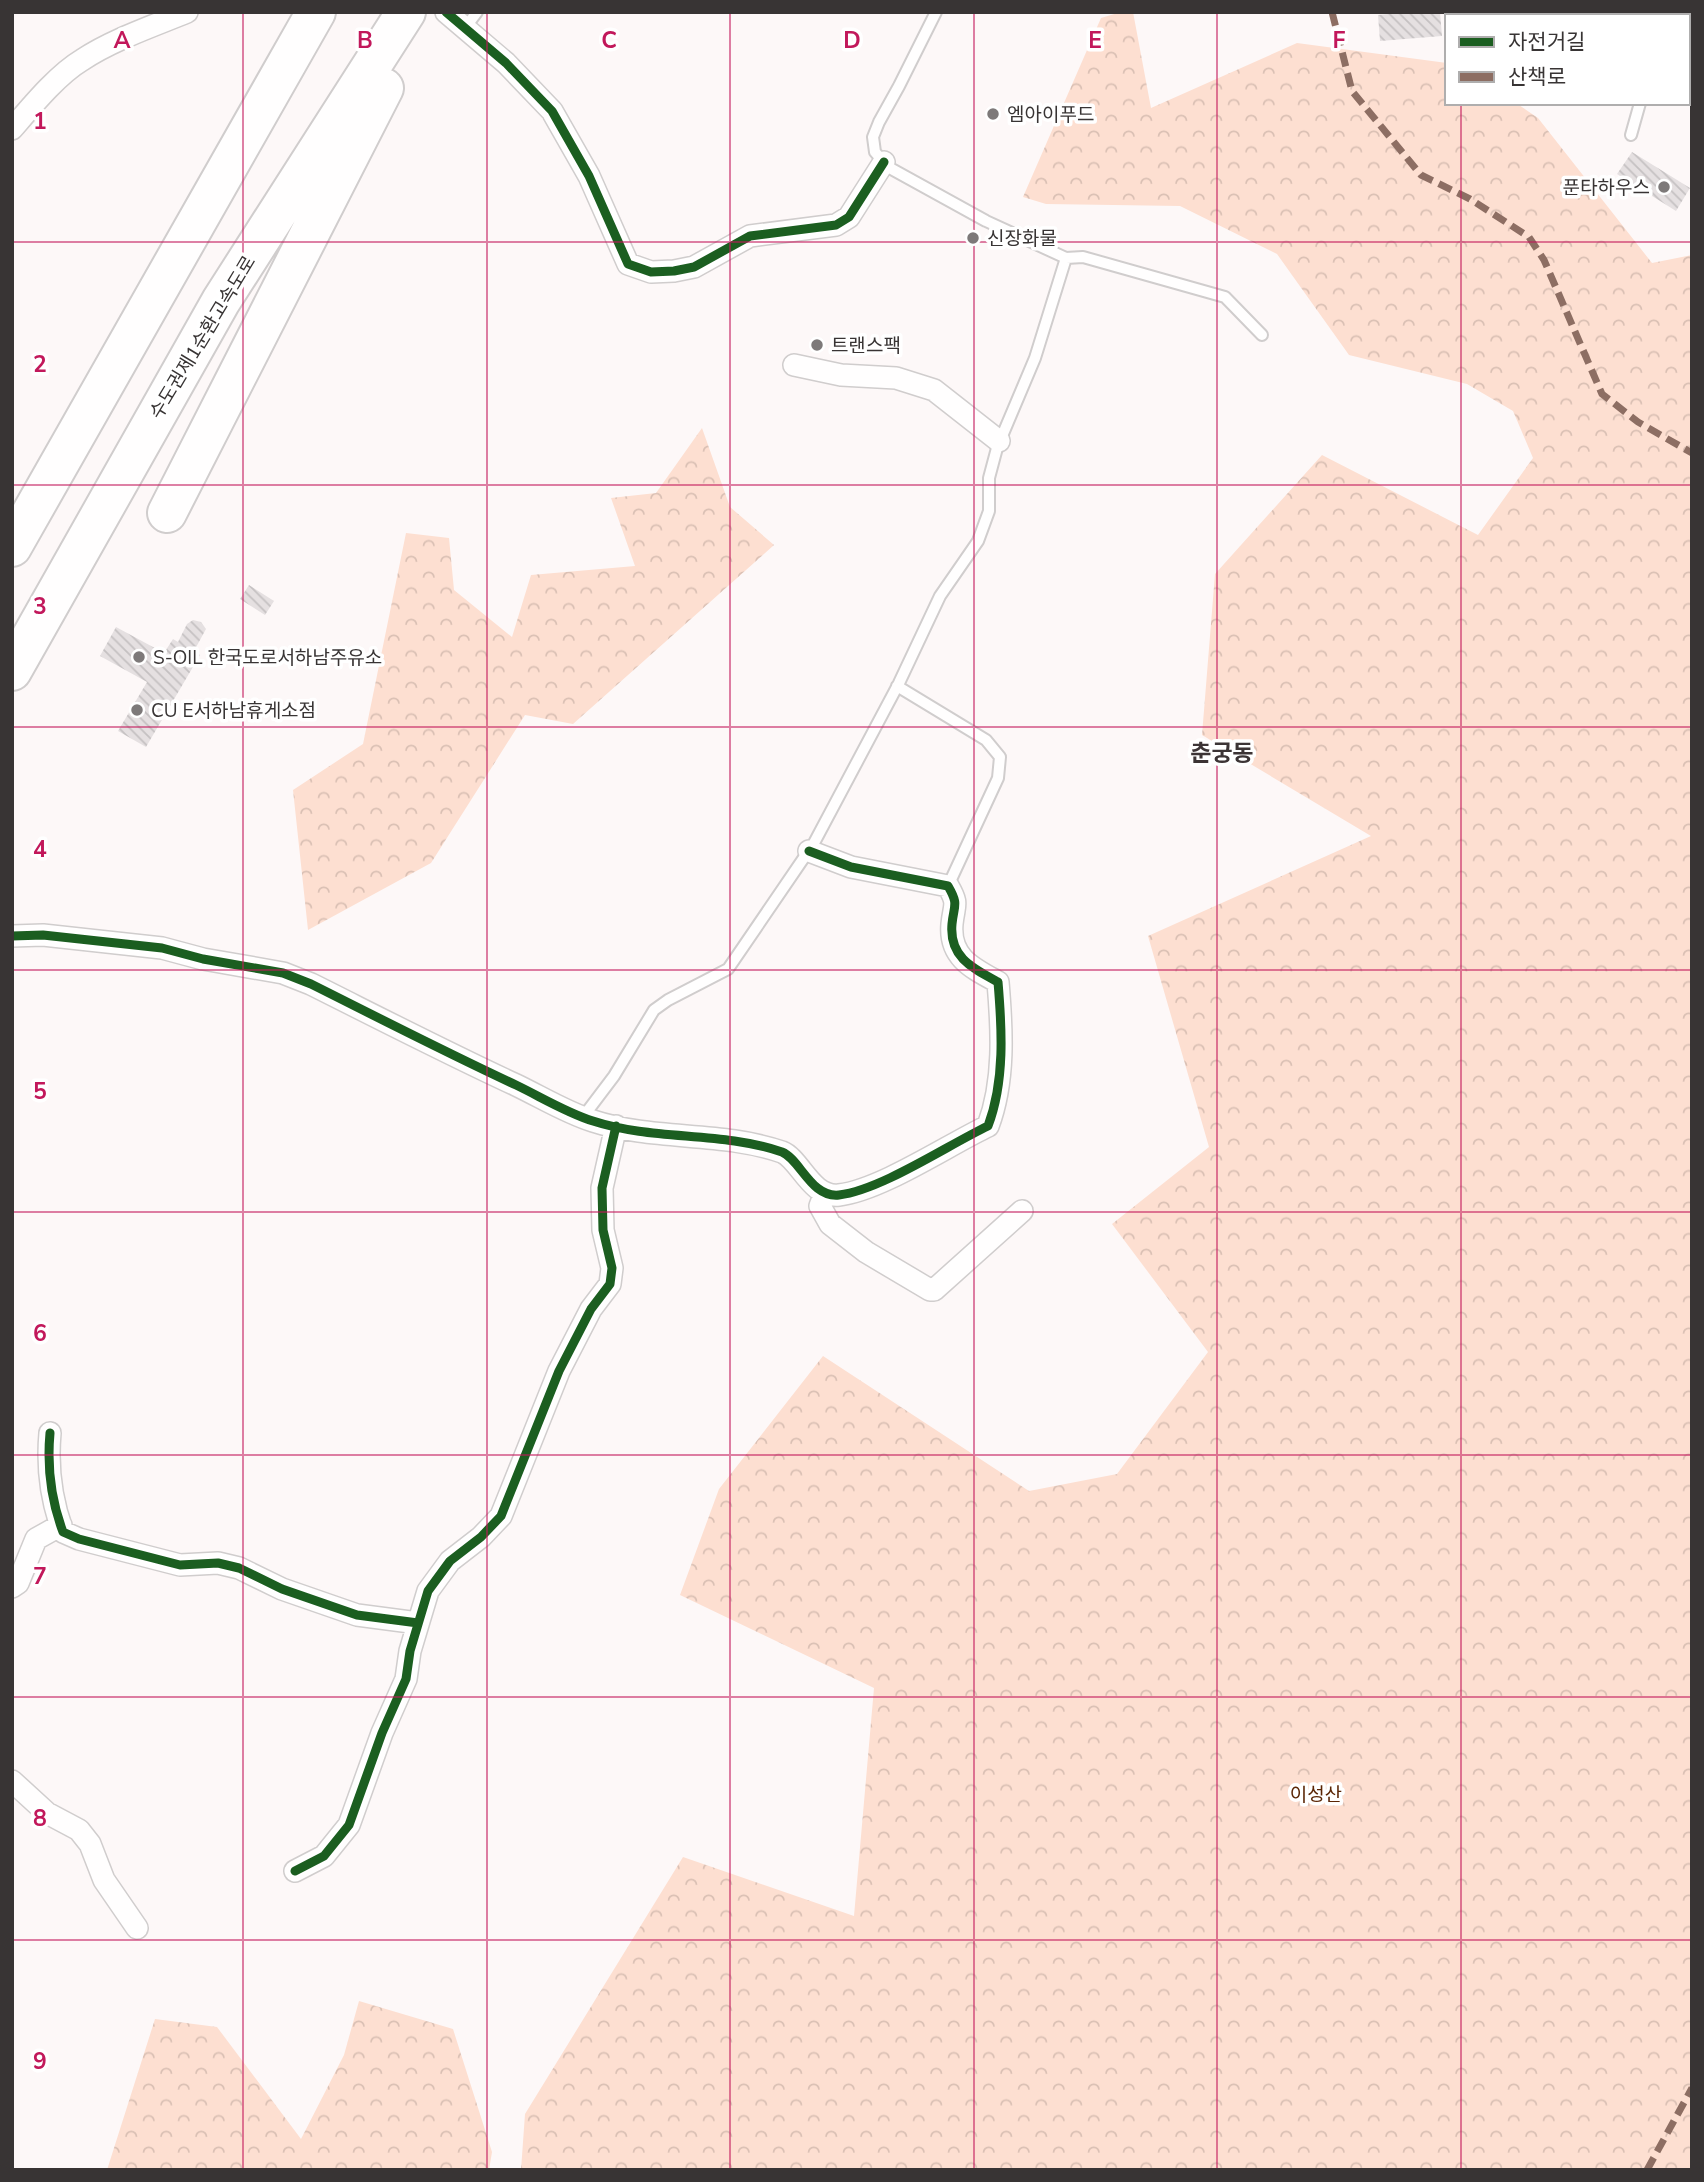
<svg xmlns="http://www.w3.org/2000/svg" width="1704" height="2182" font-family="'Nunito Sans','Noto Sans KR',sans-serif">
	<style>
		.forest { fill: url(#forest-crowns) }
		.building { fill: url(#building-back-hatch) }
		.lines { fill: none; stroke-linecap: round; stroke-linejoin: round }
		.service-casing { stroke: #d0cdcd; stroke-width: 14 }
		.minor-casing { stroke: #d0cdcd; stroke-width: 24 }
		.motorway-casing { stroke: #d0cdcd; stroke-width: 42 }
		.service { stroke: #fffefe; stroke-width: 10 }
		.minor { stroke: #fffefe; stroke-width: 21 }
		.motorway { stroke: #fffefe; stroke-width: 38 }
		.quiet { stroke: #8d6e63; stroke-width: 7; stroke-dasharray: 14 7; stroke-linecap: butt }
		.cycleway-casing { stroke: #fff; stroke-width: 13 }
		.cycleway { stroke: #1b5e20; stroke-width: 9 }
		.grid { fill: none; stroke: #c2185b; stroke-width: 2; stroke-opacity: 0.55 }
		.poi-dot { fill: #7d7979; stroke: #fff; stroke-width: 2.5 }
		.labels { text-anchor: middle; stroke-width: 7; stroke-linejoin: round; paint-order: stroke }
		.poi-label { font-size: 19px; fill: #383434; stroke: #fff; text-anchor: start }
		.street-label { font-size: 19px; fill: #383434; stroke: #fff }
		.park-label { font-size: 19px; fill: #5a2504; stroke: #fff }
		.quarter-label { font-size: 23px; font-weight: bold; fill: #3c3435; stroke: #fff }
		.grid-label { font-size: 23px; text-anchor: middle; font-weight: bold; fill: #c2185b; stroke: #fff; stroke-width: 7; stroke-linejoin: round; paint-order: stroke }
	</style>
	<defs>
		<pattern id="forest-crowns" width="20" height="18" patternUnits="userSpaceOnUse" patternTransform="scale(1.75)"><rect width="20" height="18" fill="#fddfd1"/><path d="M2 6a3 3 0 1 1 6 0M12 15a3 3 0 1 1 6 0" fill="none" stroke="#dac0b4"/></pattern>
		<pattern id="building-back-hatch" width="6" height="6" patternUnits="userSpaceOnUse" patternTransform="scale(1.75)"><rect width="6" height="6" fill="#e5e0e1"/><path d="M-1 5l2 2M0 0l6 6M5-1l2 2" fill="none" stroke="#c5c1c2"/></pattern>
	</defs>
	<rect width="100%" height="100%" fill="#fdf8f8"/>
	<!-- forest -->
	<path class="forest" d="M1121,12H1133L1151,108L1297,43L1447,63V103H1516L1538,118L1652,263L1692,255V2170H521L525,2114L683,1857L854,1916L874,1688L680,1595L719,1489L823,1356L1029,1491L1117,1474L1208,1352L1112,1224L1209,1147L1148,936L1371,836L1202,735L1215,574L1322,455L1478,535L1533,458L1513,411L1467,384L1349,355L1277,254L1180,206L1046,204L1023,197L1101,18Z
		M702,428L730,507L774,545L573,724L525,715L431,863L308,930L293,790L363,744L406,533L449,538L454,590L512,637L531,575L635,566L611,498L656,493Z
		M359,2001L453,2029L492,2152L489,2170H107L155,2019L217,2027L301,2139L344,2055Z"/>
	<!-- building -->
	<path class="building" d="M1407,12H1440L1442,36L1380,41L1378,15Z
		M1632,152L1690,188L1676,211L1617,174Z
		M249,585L274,601L265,615L240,599Z
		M193,620L201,622L206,629L194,651L200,655L146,747L118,731L147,682L100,656L116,627L164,653L173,639L178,642L187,624Z"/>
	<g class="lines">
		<!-- service casing -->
		<g class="service-casing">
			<path id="service" d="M1486,12L1498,16
				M465,28L477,12
				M1631,135L1640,103
				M1066,258L1083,257L1225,297L1262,335
				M897,686L986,740L1000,757L998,778L948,886
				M583,1117L614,1076L654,1010L668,1000L728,969L814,843L899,683L940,596L978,541L989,511V478L997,448L1035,358L1066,258L986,221L888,167L875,152L873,137L879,122L899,86L936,12"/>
		</g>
		<!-- minor casing -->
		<g class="minor-casing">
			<path id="minor" d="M446,12L506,63L552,111L589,176L628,264L651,272L674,271L694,267L750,236L836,225L849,217L884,162
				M12,129C31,107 57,75 82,60C112,40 153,26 187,12
				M794,365L841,375L896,378L934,390L999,441
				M12,936L43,935L162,948L203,959L283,973L311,984C379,1018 447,1053 516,1085C541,1097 567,1113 593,1121C654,1141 721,1131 782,1152C800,1159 811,1198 839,1195C881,1190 948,1145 988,1126C1005,1081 1002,1029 998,982C972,968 949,957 952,924C954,904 959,905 948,886L851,867L809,851
				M825,1193L820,1206L830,1224L866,1252L930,1290H934L1022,1211
				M50,1433C47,1466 51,1500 63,1532L79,1539L180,1565L218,1563L239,1568L282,1589L357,1615L418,1623
				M12,1587L18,1583L36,1539L61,1525
				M12,1781L47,1813L79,1830L90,1844L104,1880L137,1928
				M295,1871L324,1856L349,1825L382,1733L406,1679L410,1651L428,1591L450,1561L481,1537L501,1516L559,1371L591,1309L610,1284L612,1268L603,1230L602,1188L616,1126"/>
		</g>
		<!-- motorway casing -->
		<g class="motorway-casing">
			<path id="motorway" d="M167,513L384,88
				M12,547L316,12
				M12,671L221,301L406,12"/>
		</g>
		<!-- service -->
		<use href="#service" class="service"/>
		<!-- minor -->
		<use href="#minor" class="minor"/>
		<!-- motorway -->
		<use href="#motorway" class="motorway"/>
		<!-- quiet -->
		<path class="quiet" d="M1332,12L1352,91L1421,175L1470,199L1529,237L1544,260L1602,394L1638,422L1692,453
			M1647,2170L1692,2088"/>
		<!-- cycleway casing -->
		<g class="cycleway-casing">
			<path id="cycleway" d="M446,12L506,63L552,111L589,176L628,264L651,272L674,271L694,267L750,236L836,225L849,217L884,162
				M12,936L43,935L162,948L203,959L283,973L311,984C379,1018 447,1053 516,1085C541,1097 567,1113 593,1121C654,1141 721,1131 782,1152C800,1159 811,1198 839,1195C881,1190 948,1145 988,1126C1005,1081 1002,1029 998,982C972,968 949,957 952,924C954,904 959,905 948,886L851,867L809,851
				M50,1433C47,1466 51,1500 63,1532L79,1539L180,1565L218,1563L239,1568L282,1589L357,1615L418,1623
				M295,1871L324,1856L349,1825L382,1733L406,1679L410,1651L428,1591L450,1561L481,1537L501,1516L559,1371L591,1309L610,1284L612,1268L603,1230L602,1188L616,1126"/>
		</g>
		<!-- cycleway -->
		<use href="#cycleway" class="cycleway"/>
	</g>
	<!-- grid -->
	<path class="grid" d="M243,12V2170M487,12V2170M730,12V2170M974,12V2170M1217,12V2170M1461,12V16M1461,103V2170M12,242H1692M12,485H1692M12,727H1692M12,970H1692M12,1212H1692M12,1455H1692M12,1697H1692M12,1940H1692"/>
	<!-- markers -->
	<g class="poi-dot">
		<circle cx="993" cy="114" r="7"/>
		<circle cx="1664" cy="187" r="7"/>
		<circle cx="973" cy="238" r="7"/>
		<circle cx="817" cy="345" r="7"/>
		<circle cx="139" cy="657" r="7"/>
		<circle cx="137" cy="710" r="7"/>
	</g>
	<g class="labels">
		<!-- poi labels -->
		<g class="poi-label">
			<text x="1007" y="121">엠아이푸드</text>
			<text x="1650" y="194" text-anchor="end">푼타하우스</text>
			<text x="987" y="245">신장화물</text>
			<text x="831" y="352">트랜스팩</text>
			<text x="153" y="664">S-OIL 한국도로서하남주유소</text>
			<text x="151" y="717">CU E서하남휴게소점</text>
		</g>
		<!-- street labels -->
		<g class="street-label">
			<text transform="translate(202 337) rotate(-59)" y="7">수도권제1순환고속도로</text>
		</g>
		<!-- park labels -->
		<g class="park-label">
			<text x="1316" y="1801">이성산</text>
		</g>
		<!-- quarter labels -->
		<g class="quarter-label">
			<text x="1222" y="761">춘궁동</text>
		</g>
	</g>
	<g class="grid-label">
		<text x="122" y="48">A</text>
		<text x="365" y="48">B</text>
		<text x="609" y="48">C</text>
		<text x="852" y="48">D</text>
		<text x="1095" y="48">E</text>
		<text x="1339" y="48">F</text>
		<text x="40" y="129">1</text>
		<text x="40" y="372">2</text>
		<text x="40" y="614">3</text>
		<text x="40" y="857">4</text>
		<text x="40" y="1099">5</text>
		<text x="40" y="1341">6</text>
		<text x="40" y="1584">7</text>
		<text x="40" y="1826">8</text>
		<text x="40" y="2069">9</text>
	</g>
	<!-- border -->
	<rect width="1704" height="2182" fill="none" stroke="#383434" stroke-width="28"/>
	<!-- legend -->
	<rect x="1445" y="14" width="245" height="91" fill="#ffffff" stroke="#afaeae" stroke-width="2"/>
	<rect x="1459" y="37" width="35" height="10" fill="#1b5e20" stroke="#afaeae" stroke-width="2"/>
	<text x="1508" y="49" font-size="21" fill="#383434">자전거길</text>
	<rect x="1459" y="72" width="35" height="10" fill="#8d6e63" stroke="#afaeae" stroke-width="2"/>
	<text x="1508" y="84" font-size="21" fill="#383434">산책로</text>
</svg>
